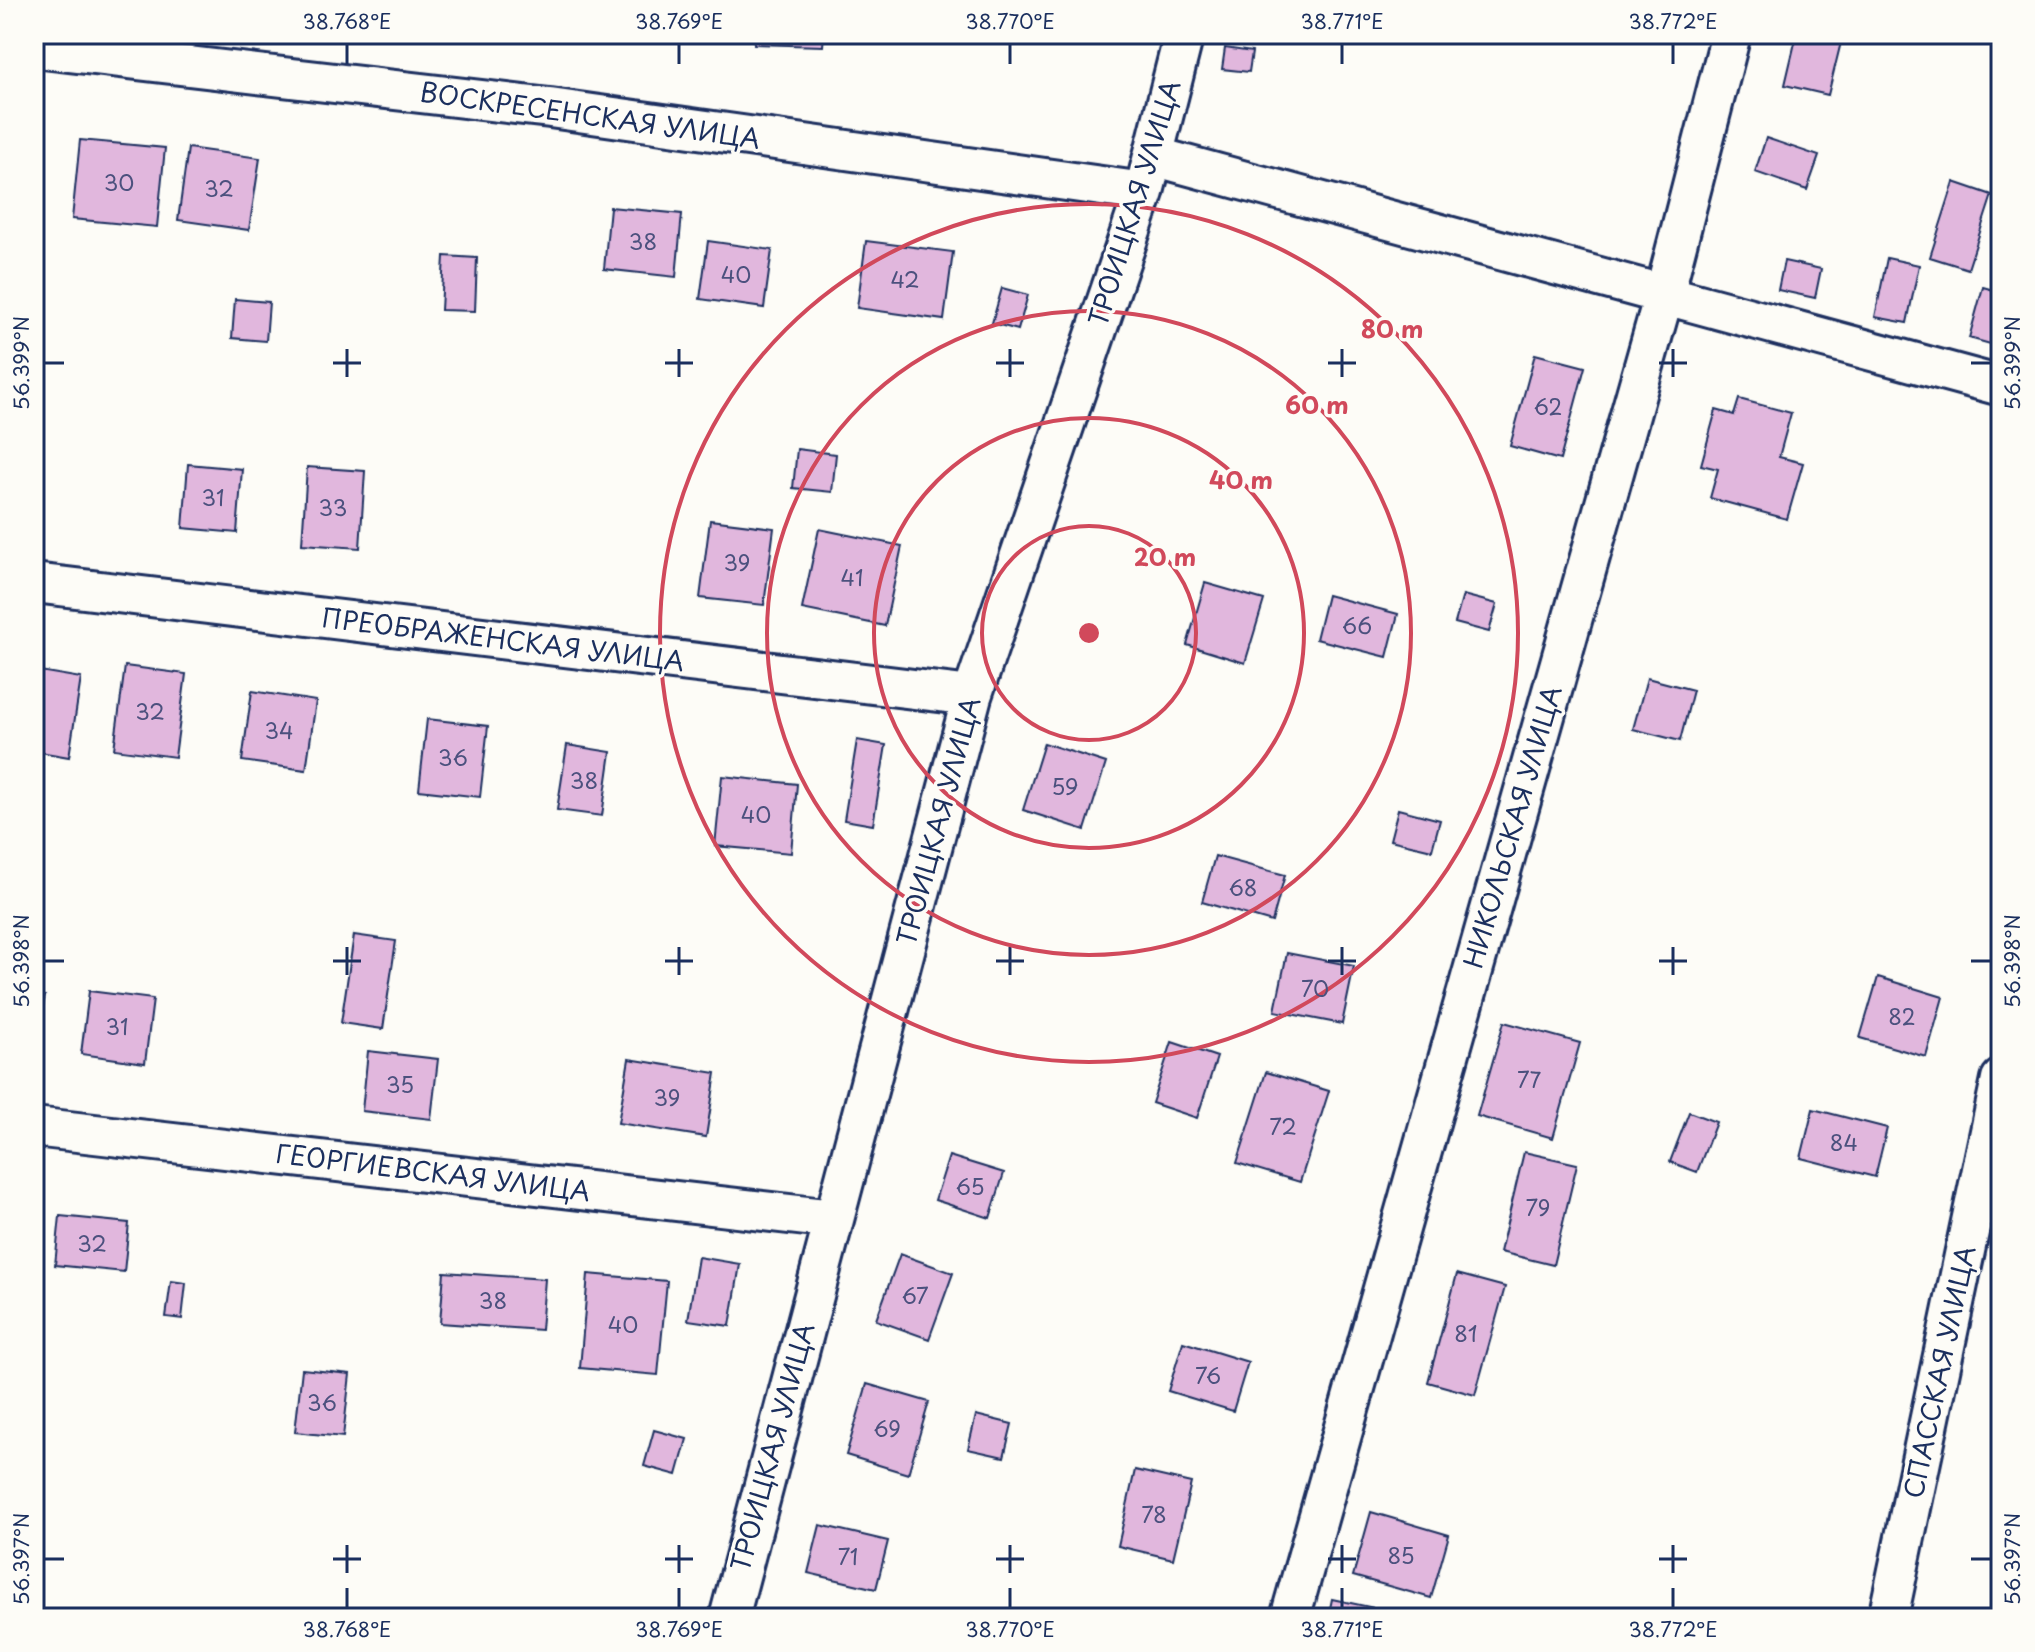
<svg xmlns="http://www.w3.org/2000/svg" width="2035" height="1652" font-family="'Playpen Sans',sans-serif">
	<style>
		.building { fill: #e1b7dd; stroke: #1b2f5e; stroke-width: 2 }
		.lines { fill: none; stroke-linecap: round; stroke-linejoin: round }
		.minor-casing { stroke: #1b2f5e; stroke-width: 44 }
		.minor { stroke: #fdfcf7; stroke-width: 38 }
		.ticks { fill: none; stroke: #1b2f5e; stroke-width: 3 }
		.ring { fill: none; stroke: #d1495b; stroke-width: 4 }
		.labels { text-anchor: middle; stroke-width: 7; stroke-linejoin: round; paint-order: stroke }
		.number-label { font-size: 22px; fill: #4c517e }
		.street-label { font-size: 26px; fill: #1b2f5e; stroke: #fdfcf7 }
		.centre { fill: #d1495b; stroke: #fdfcf7; stroke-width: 4 }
		.ring-label { font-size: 24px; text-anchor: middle; font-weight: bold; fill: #d1495b; stroke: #fdfcf7; stroke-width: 7; stroke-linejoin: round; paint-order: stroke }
		.neatline { fill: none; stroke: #1b2f5e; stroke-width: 3 }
		.ticks-label { font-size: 20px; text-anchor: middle; fill: #1b2f5e }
	</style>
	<rect width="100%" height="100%" fill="#fdfcf7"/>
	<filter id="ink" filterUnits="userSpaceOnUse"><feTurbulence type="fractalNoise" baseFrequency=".0125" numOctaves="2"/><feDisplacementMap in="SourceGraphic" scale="16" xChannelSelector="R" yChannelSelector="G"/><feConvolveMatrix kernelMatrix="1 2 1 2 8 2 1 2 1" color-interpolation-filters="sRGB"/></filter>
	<g filter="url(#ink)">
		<!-- building -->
		<path class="building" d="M754,34H824L823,46L754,44Z
			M1797,34H1843L1828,95L1785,85Z
			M1225,48L1252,52L1249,72L1222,69Z
			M1766,138L1819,156L1807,190L1755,172Z
			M80,140L165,148L157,227L72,219Z
			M188,148L260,158L249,230L178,220Z
			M1954,182L1992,195L1968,269L1930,257Z
			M610,207L682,214L676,277L604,269Z
			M708,241L772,250L764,308L700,299Z
			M866,241L953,252L944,320L857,308Z
			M444,256L477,258L475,311L441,310Z
			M1887,258L1919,265L1907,323L1875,317Z
			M1784,261L1821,269L1815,298L1778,290Z
			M1983,287L2001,292V347L1969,338Z
			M1002,288L1028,295L1018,330L992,323Z
			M235,299L269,302L266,341L232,338Z
			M1535,354L1585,367L1560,460L1510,446Z
			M1739,399L1791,413L1779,457L1803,463L1787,519L1710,498L1718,469L1701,465L1716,410L1734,415Z
			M797,449L836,454L832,492L793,488Z
			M188,464L242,469L237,533L183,528Z
			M307,467L365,471L360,548L302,544Z
			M710,520L774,528L764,605L700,598Z
			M819,529L902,546L885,626L802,609Z
			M1205,583L1264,600L1245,663L1187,645Z
			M1327,595L1398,614L1387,657L1316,639Z
			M1463,595L1497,604L1489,632L1455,623Z
			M125,666L186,674L175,757L114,749Z
			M34,670L81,678L69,757L34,751Z
			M1647,678L1693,690L1680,741L1633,729Z
			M252,691L316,701L306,770L242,761Z
			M427,719L488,726L480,797L419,790Z
			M857,740L886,745L873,825L844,820Z
			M1044,743L1106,763L1085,830L1023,810Z
			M567,745L611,752L602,816L557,810Z
			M722,776L797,784L791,853L715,846Z
			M1398,809L1440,820L1432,850L1390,840Z
			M1215,856L1285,875L1272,922L1202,902Z
			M354,935L396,941L383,1029L341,1023Z
			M1287,953L1354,966L1342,1024L1275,1011Z
			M1878,977L1943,997L1926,1057L1860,1038Z
			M89,991L153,999L145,1063L81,1054Z
			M34,994L45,996L34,1051Z
			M1504,1022L1580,1043L1553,1138L1477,1116Z
			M1172,1042L1217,1057L1197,1118L1152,1103Z
			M368,1051L438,1059L431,1119L362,1111Z
			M629,1059L716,1073L706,1137L618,1123Z
			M1266,1072L1329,1091L1300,1182L1237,1163Z
			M1813,1109L1887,1128L1875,1177L1801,1158Z
			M1689,1112L1716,1122L1697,1172L1670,1162Z
			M1524,1152L1577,1164L1553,1265L1500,1252Z
			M949,1156L1004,1173L990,1218L935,1200Z
			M60,1216L129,1223L124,1272L55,1265Z
			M900,1254L953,1273L929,1339L876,1320Z
			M698,1257L740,1264L730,1326L688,1320Z
			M444,1272L545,1279L541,1330L440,1323Z
			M588,1274L667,1281L658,1375L580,1368Z
			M1457,1274L1505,1287L1475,1395L1428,1382Z
			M171,1281L186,1283L182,1319L166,1317Z
			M1183,1342L1248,1362L1233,1411L1168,1391Z
			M302,1369L350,1374L343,1437L295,1432Z
			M867,1384L929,1402L908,1474L846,1455Z
			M976,1415L1012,1424L1004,1457L968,1449Z
			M654,1430L687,1439L677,1475L644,1466Z
			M1135,1470L1191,1483L1173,1559L1118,1546Z
			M1371,1512L1449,1535L1431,1598L1353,1576Z
			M820,1525L888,1541L876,1589L808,1573Z
			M1332,1599L1379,1609L1377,1618H1328Z
			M1106,1609L1146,1618H1104Z"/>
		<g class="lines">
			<!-- minor casing -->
			<g class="minor-casing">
				<path id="minor" d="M34,48L550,108L1144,192
					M1153,156L2001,386
					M34,583L972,696
					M34,1127L833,1219
					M729,1618L972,696L1144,192L1184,34
					M1290,1618L1664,295L1731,34
					M1888,1618L2001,1079"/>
			</g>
			<!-- minor -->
			<use href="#minor" class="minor"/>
		</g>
	</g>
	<!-- ticks -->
	<path class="ticks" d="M347,44V64M679,44V64M1010,44V64M1342,44V64M1673,44V64M347,349V377M679,349V377M1010,349V377M1342,349V377M1673,349V377M44,363H64M333,363H361M665,363H693M996,363H1024M1328,363H1356M1659,363H1687M1971,363H1991M347,947V975M679,947V975M1010,947V975M1342,947V975M1673,947V975M44,961H64M333,961H361M665,961H693M996,961H1024M1328,961H1356M1659,961H1687M1971,961H1991M347,1545V1573M679,1545V1573M1010,1545V1573M1342,1545V1573M1673,1545V1573M44,1559H64M333,1559H361M665,1559H693M996,1559H1024M1328,1559H1356M1659,1559H1687M1971,1559H1991M347,1588V1608M679,1588V1608M1010,1588V1608M1342,1588V1608M1673,1588V1608"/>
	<!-- distance rings -->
	<g class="ring">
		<circle cx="1089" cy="633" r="107"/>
		<circle cx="1089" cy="633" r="215"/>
		<circle cx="1089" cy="633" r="322"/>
		<circle cx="1089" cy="633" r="429"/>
	</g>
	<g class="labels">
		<!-- number labels -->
		<g class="number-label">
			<text x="119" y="191">30</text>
			<text x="219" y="197">32</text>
			<text x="643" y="250">38</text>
			<text x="736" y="283">40</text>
			<text x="905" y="288">42</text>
			<text x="1548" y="415">62</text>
			<text x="213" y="506">31</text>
			<text x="333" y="516">33</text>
			<text x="737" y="571">39</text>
			<text x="852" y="586">41</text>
			<text x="1357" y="634">66</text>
			<text x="150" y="720">32</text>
			<text x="279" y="739">34</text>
			<text x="453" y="766">36</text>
			<text x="584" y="789">38</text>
			<text x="1065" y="795">59</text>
			<text x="756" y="823">40</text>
			<text x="1243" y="896">68</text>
			<text x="1315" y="997">70</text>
			<text x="1902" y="1025">82</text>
			<text x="117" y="1035">31</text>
			<text x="1529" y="1088">77</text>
			<text x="400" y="1093">35</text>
			<text x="667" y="1106">39</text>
			<text x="1283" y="1135">72</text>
			<text x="1844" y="1151">84</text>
			<text x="970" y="1195">65</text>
			<text x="1538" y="1216">79</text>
			<text x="92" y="1252">32</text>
			<text x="915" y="1304">67</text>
			<text x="493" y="1309">38</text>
			<text x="623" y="1333">40</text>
			<text x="1466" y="1342">81</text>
			<text x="1208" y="1384">76</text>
			<text x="322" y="1411">36</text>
			<text x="887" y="1437">69</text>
			<text x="1154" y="1523">78</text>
			<text x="1401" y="1564">85</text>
			<text x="848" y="1565">71</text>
		</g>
		<!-- street labels -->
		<g class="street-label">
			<text transform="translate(590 116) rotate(8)" y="9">ВОСКРЕСЕНСКАЯ УЛИЦА</text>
			<text transform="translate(1135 203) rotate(-73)" y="9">ТРОИЦКАЯ УЛИЦА</text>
			<text transform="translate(503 640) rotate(7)" y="9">ПРЕОБРАЖЕНСКАЯ УЛИЦА</text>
			<text transform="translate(939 821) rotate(-75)" y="9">ТРОИЦКАЯ УЛИЦА</text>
			<text transform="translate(1513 827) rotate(-74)" y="9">НИКОЛЬСКАЯ УЛИЦА</text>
			<text transform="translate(433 1173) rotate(7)" y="9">ГЕОРГИЕВСКАЯ УЛИЦА</text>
			<text transform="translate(1940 1372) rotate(-78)" y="9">СПАССКАЯ УЛИЦА</text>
			<text transform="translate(773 1447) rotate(-75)" y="9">ТРОИЦКАЯ УЛИЦА</text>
		</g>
	</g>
	<circle cx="1089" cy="633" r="12" class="centre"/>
	<g class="ring-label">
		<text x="1392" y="338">80 m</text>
		<text x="1317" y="414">60 m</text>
		<text x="1241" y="489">40 m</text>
		<text x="1165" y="566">20 m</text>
	</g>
	<!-- margin -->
	<rect width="2035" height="1652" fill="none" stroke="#fdfcf7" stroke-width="88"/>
	<rect x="44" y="44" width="1947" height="1564" class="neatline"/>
	<g class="ticks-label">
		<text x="347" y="29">38.768°E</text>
		<text x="679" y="29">38.769°E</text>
		<text x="1010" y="29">38.770°E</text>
		<text x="1342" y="29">38.771°E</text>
		<text x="1673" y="29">38.772°E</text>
		<text transform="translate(22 363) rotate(-90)" y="7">56.399°N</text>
		<text transform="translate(2013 363) rotate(-90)" y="7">56.399°N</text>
		<text transform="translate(22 961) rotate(-90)" y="7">56.398°N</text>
		<text transform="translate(2013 961) rotate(-90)" y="7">56.398°N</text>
		<text transform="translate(22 1559) rotate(-90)" y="7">56.397°N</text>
		<text transform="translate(2013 1559) rotate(-90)" y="7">56.397°N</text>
		<text x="347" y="1637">38.768°E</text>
		<text x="679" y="1637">38.769°E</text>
		<text x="1010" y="1637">38.770°E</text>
		<text x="1342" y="1637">38.771°E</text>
		<text x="1673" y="1637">38.772°E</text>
	</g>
</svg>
